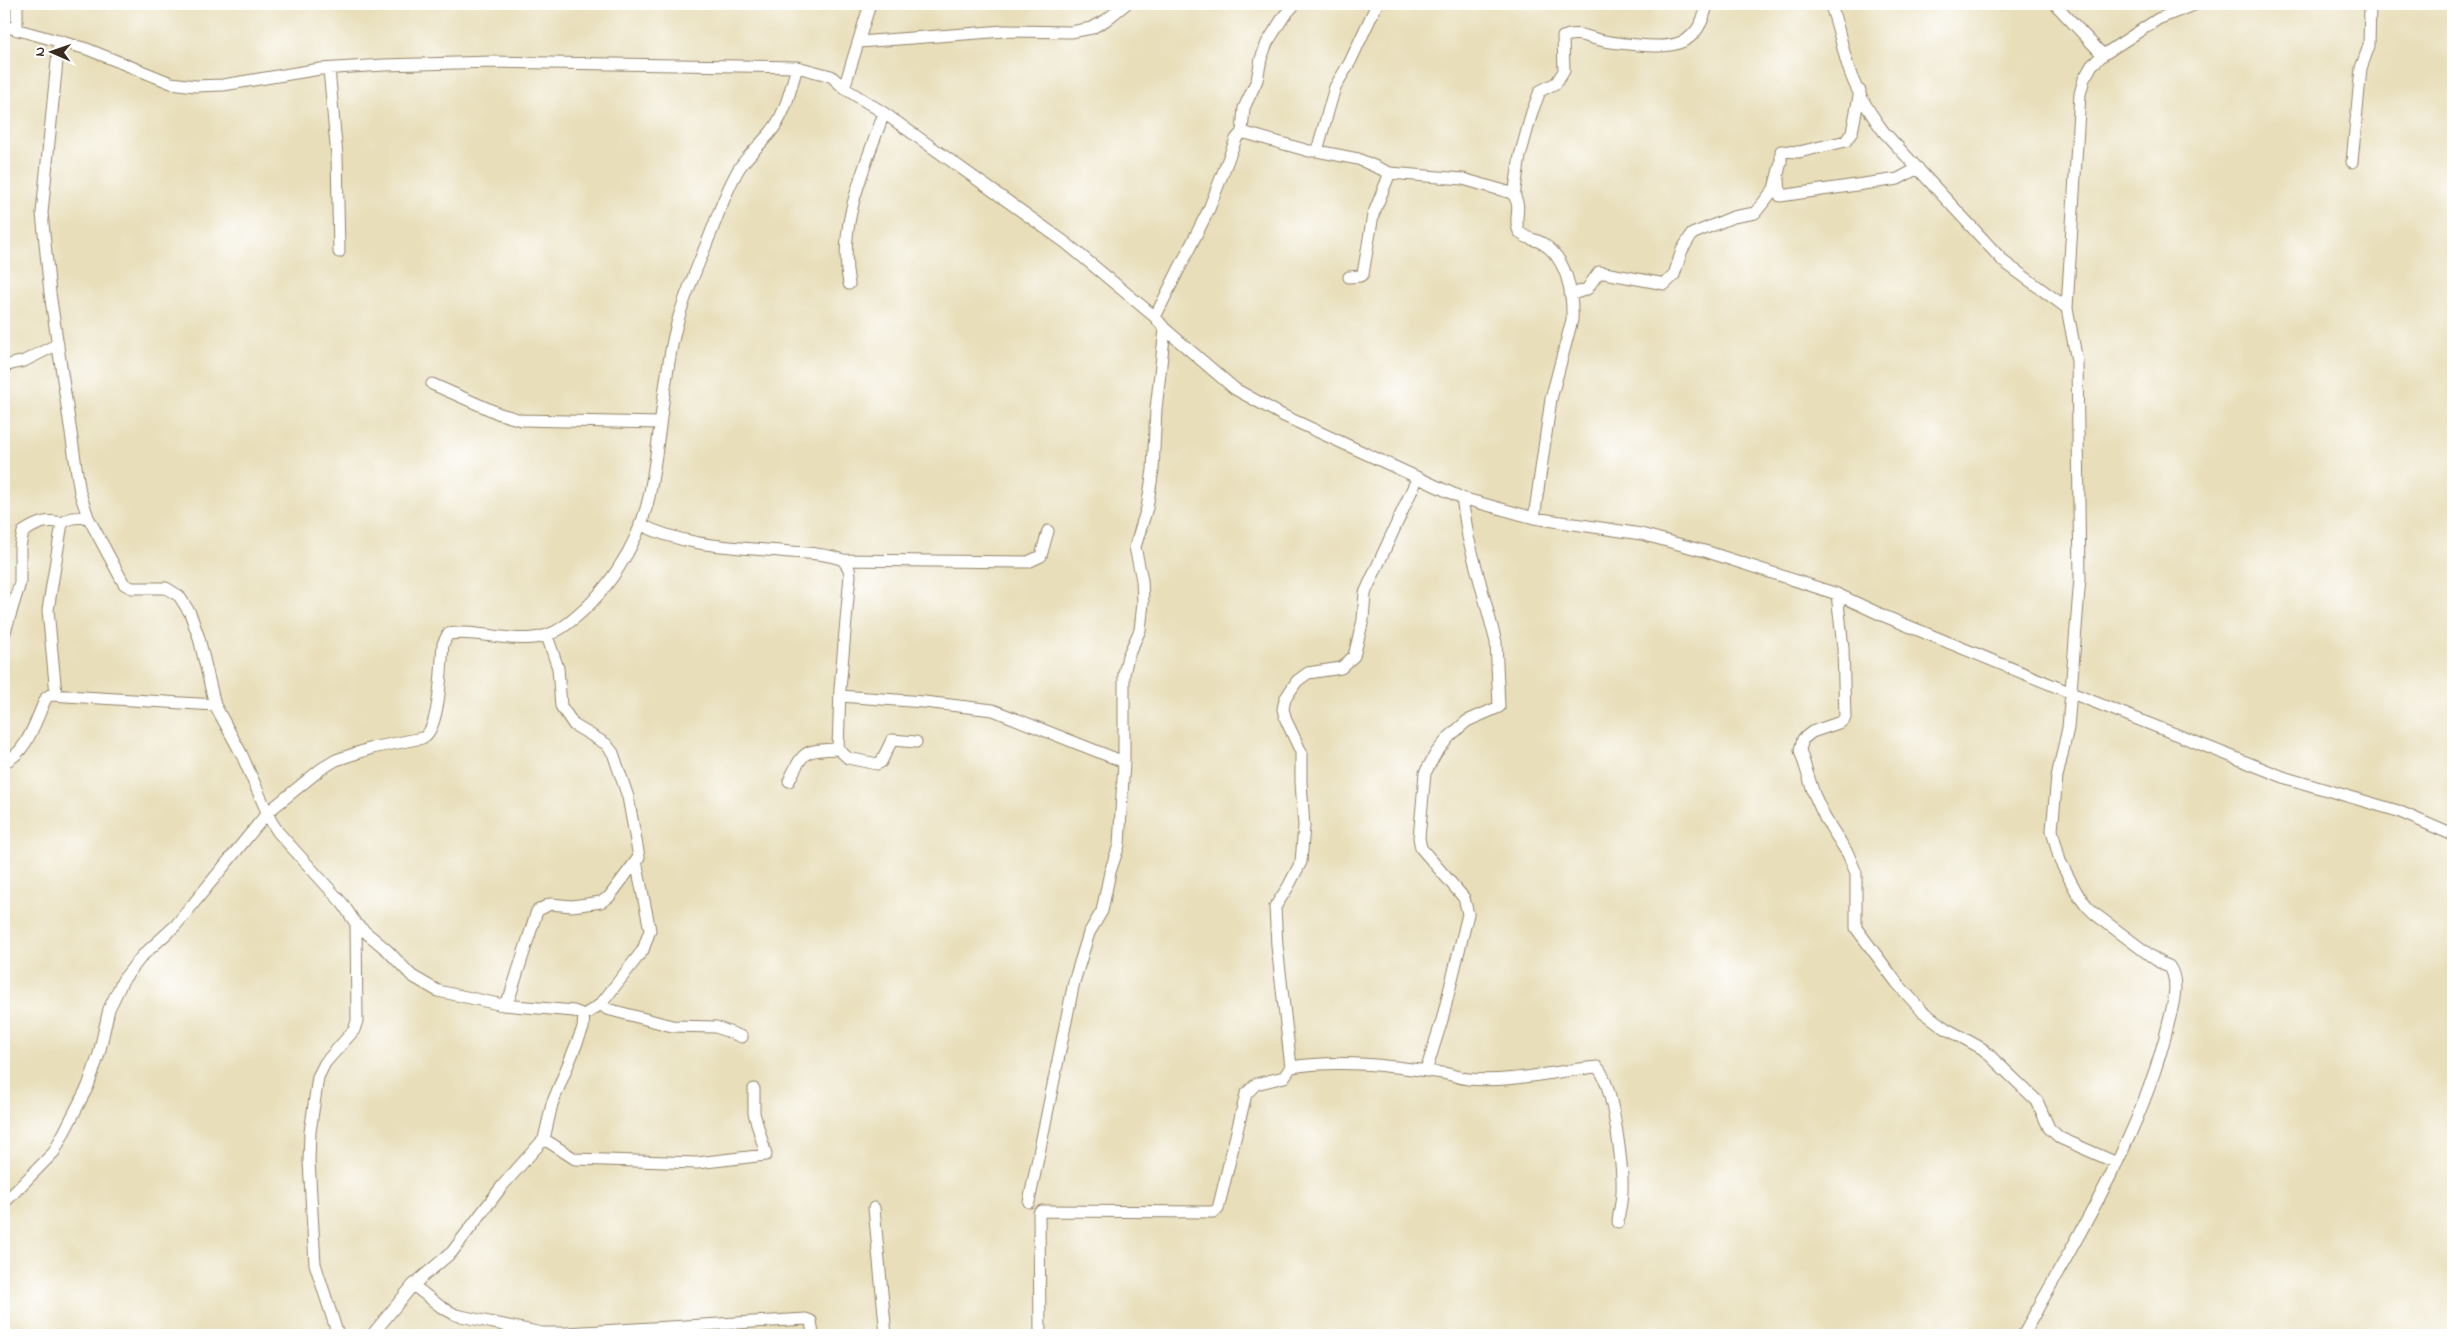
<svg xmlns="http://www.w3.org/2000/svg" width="2457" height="1339" font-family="'Indie Flower',sans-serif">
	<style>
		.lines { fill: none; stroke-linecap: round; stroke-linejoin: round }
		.minor-casing { stroke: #92846c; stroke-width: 13 }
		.minor { stroke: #fff; stroke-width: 11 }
	</style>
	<rect width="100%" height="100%" fill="#fff"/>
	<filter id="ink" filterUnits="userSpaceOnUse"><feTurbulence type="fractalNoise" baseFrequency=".02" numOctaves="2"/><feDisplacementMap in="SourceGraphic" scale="10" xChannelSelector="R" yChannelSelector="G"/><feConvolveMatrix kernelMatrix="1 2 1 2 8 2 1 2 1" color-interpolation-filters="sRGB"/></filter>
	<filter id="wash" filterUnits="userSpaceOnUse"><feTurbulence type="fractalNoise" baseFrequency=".0096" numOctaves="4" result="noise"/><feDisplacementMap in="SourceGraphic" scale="20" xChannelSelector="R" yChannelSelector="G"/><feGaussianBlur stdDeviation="1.12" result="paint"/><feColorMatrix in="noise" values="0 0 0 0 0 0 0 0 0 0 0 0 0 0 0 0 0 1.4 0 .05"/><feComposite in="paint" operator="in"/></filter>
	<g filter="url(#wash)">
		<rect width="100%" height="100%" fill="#e8deb9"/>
	</g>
	<g filter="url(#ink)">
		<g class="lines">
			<!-- minor casing -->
			<g class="minor-casing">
				<path id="minor" d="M17,4V30
					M1830,4C1838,23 1841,43 1847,63C1854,88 1869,112 1884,132L2004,262L2067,308
					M2055,4L2103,55
					M4,26L87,49L171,83L195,86L223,85L320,69L384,65L493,62L797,67L831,76L844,88L884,113L1066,243L1155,317L1165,329L1235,389L1282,415L1462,498L1534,518L1641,534L1708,552L1837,594L1884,616L2069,692L2286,778L2398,811L2453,835
					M59,41L42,213L50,293L80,493L88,517L124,584L132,588H166L179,596L190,613L199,638L215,705L241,753L271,821L278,832L343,904L356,924L388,951L412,976L438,991L503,1005L574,1011L584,1015L601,1004L643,950L650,930L636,861
					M859,42L1004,31L1071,32L1092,28L1106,20L1126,4
					M329,69L337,156L339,252
					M844,88L870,4
					M1242,132L1309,151H1317L1358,159L1390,173L1463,179L1515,194
					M1317,151L1335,87L1350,62L1377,4
					M2352,162L2361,68L2369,46L2370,4
					M1779,180L1780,196L1898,179L1918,168
					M1349,277L1360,276L1363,274L1373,215L1390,173
					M849,284C837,225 865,167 884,113
					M1570,295L1587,289L1599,272L1665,284L1674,275L1682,250L1692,234L1733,217L1755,213L1774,189L1781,162V151L1799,152L1846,141L1852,132L1860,91
					M1155,317L1209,209L1236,139L1242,132L1244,108L1257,80L1261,59L1267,43L1284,16L1295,4
					M4,366L24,361L58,344
					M432,384L500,414L521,420L660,423
					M1534,518L1551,399L1572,320C1573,293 1567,258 1542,243C1535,239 1521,238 1518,229C1514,217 1522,207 1514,196L1520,156L1532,112L1540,91L1556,83L1564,71L1563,37C1576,31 1587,37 1600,40C1612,43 1626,44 1638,45C1674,49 1699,45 1707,4
					M640,524C686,548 739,547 790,552C808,553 827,554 843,560L849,569L850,575L840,689L838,749L848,758L877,764L881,762L892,740L916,742
					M843,560L1028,562L1041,556L1048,531
					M1837,594L1843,648L1845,718L1841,722L1812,732L1803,739L1800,750L1814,794L1825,818L1848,854L1856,873V928L1897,983L1922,1011L1945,1028L1983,1049L2037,1101L2049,1128L2060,1138L2117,1163
					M4,635L20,583V547L23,532C37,523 46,519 62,523
					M56,694L48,610L62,523L72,518L88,517
					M840,696L924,702L993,710L1124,762
					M4,762C27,754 36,719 46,698L50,695L215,705
					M789,781C804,749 804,751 838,749
					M601,1004L607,1009L672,1026L716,1027L742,1037
					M503,1005L510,996L537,911L550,904L572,906L601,902L609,897L639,857L628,797L613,753L606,744L574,725L561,706L558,668L547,636
					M1291,1067C1342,1059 1391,1066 1442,1073C1451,1074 1459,1078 1468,1079C1510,1083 1555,1071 1597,1067C1613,1081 1623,1168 1622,1191C1622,1201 1619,1212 1618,1222
					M1426,1071L1442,1020L1468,914L1464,898L1421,848L1419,838L1425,773L1436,753L1449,737L1467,721L1499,707L1496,642L1468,537L1462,498
					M544,1139L575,1159L697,1163L766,1155L754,1113V1089
					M1029,1202L1074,982L1089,933L1102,911L1110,872L1119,845L1124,762V674L1128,656L1140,630L1143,603L1142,580L1135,547L1147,508L1153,470L1156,409L1165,329
					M4,1203L54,1152L88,1086L99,1054L109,1009L123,980L142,956L176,925L268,812L321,769L336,760L372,748L422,738C441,731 441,663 443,644L448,634C484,628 528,652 563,627C604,598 638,547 649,497C660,444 662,389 674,336C681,303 696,271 708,240C718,216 726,189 740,167C749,154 760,145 770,133C786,114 790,90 797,67
					M874,1208L886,1335
					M413,1285L441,1307L456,1315L542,1333H567L806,1319L811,1321L813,1335
					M338,1335L315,1264L309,1161L310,1132L318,1077L325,1063L354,1030L357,1021L356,924
					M372,1335L413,1285L452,1252L503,1185L544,1139L552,1104L583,1028L584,1015
					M1040,1335L1039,1213L1042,1211L1213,1212L1218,1209L1246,1094L1256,1084L1284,1077L1291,1067L1277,946L1275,907L1288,887L1301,862L1304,826L1301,782V752L1286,720L1283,709L1285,699L1297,681L1308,673L1341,668L1354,656L1363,620L1365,593L1417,479
					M2023,1335C2078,1235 2143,1134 2169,1021C2173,1005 2180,981 2169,966L2159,962L2095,914L2087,906L2077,893L2060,861L2052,830L2057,777L2068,728L2080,578L2077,361L2067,308L2080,94L2084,79L2092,65L2103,55L2158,19L2196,4"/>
			</g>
			<!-- minor -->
			<use href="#minor" class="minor"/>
		</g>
	</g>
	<!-- margin -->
	<rect width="2457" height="1339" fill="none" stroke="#fff" stroke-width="20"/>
	<!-- north arrow -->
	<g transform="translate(52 52) rotate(272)" stroke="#ffffff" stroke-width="4" paint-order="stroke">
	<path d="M0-4L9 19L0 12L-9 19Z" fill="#3b2a1e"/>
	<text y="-8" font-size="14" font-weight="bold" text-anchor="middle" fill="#3b2a1e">N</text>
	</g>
</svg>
